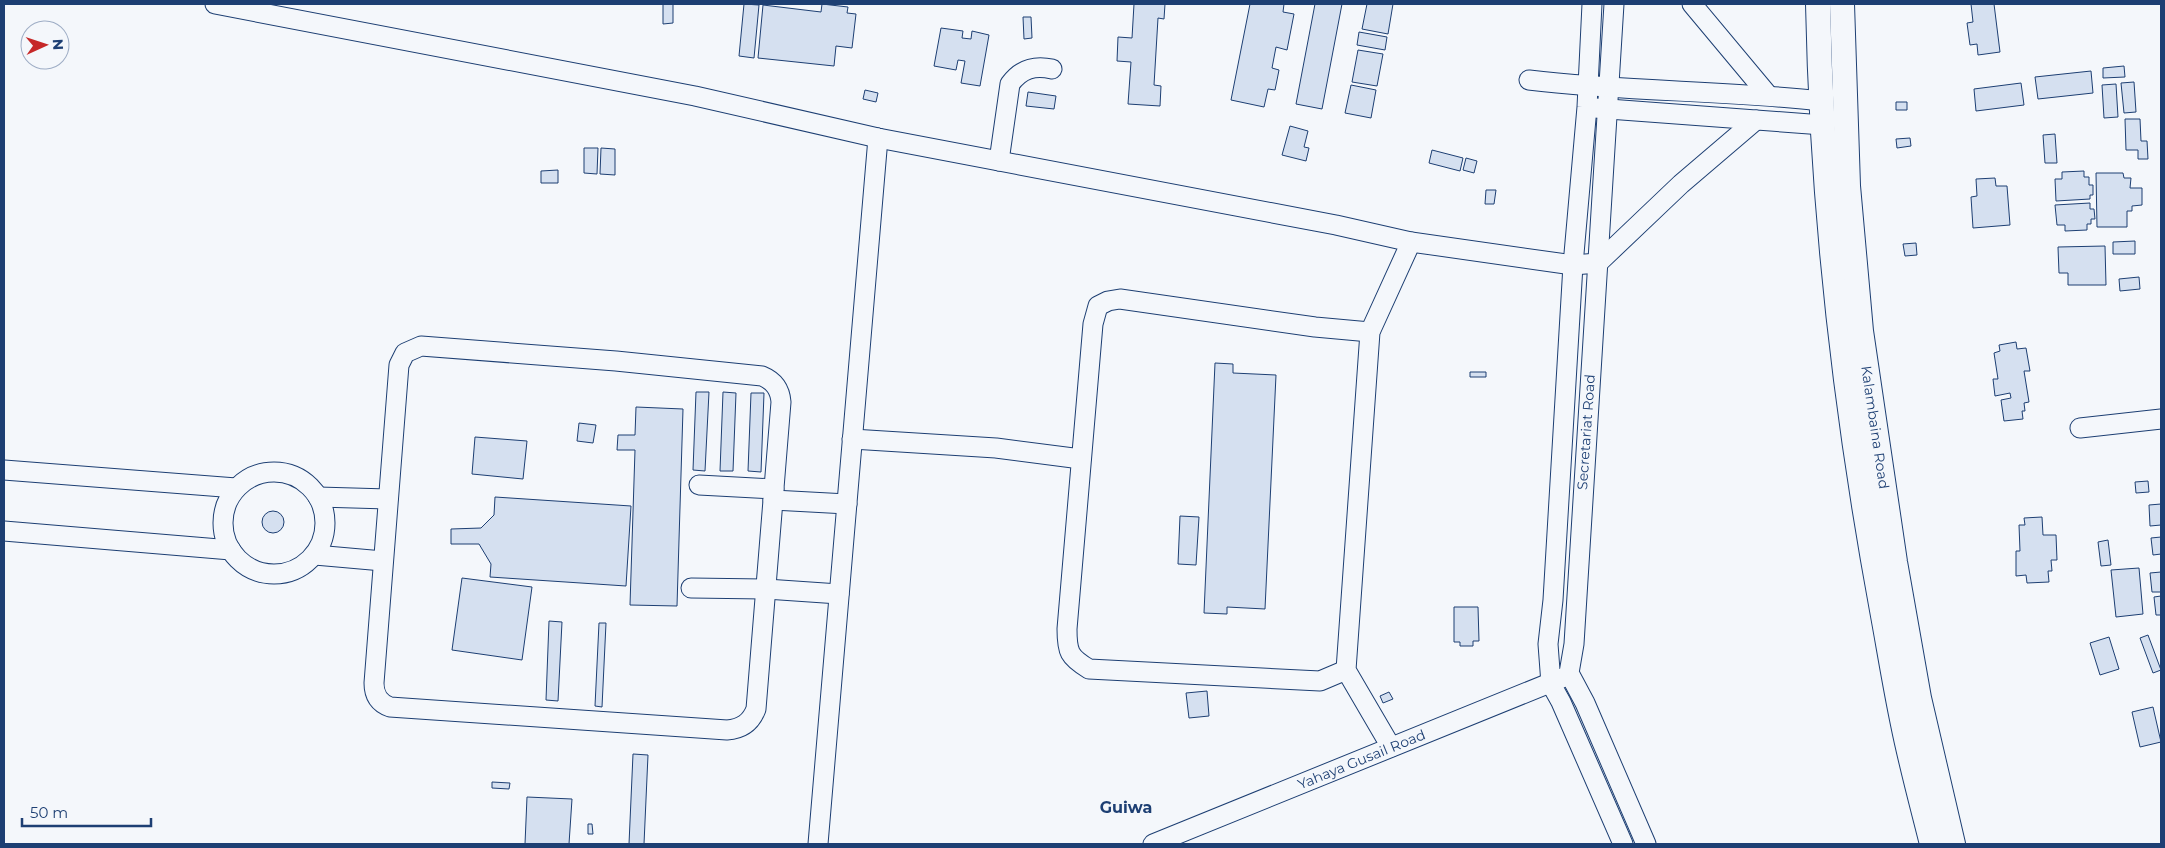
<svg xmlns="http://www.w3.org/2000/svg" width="2165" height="848" font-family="Montserrat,sans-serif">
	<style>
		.building { fill: #d5e0f0; stroke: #1d3f73 }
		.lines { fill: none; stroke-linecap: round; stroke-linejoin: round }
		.minor-casing { stroke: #1d3f73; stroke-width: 21 }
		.major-casing { stroke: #1d3f73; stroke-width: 26 }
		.minor { stroke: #f4f7fb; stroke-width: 19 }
		.major { stroke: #f4f7fb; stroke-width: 24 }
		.labels { text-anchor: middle; stroke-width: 4; stroke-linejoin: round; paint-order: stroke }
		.street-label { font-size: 14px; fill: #1d3f73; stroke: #f4f7fb }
		.quarter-label { font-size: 16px; font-weight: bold; fill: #1d3f73; stroke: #f4f7fb }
	</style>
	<rect width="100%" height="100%" fill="#f4f7fb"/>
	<!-- building -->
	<path class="building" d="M663,4H673V23L663,24Z
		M744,4L759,5L754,58L739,56Z
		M822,4L848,7L847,13L856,14L852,48L836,46L834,66L758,58L763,5L821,12Z
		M1134,4H1165L1164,19L1158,18L1154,85L1161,86L1160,106L1128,104L1131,62L1117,61L1118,37L1132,38Z
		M1250,4H1284L1283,12L1294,14L1287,50L1276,47L1272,68L1279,70L1275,90L1268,89L1264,107L1231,100Z
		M1315,4H1342L1322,109L1296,104Z
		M1367,4H1393L1388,34L1362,29Z
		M1971,4H1994L2000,52L1978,55L1977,44L1970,45L1967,23L1973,22Z
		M1023,17H1031L1032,38L1024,39Z
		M941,28L963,31L962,38L971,39L972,31L989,35L980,86L961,83L965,61L958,60L956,70L934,66Z
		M1359,32L1387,37L1385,50L1357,45Z
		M1358,50L1383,54L1377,86L1352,82Z
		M2124,66L2125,77L2103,78V68Z
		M2091,71L2093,93L2038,99L2035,77Z
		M2134,82L2136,112L2124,113L2121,83Z
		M2021,83L2024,105L1976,111L1974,89Z
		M2116,84L2118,117L2104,118L2102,85Z
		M1351,85L1376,90L1371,118L1345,113Z
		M865,90L878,93L876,102L863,99Z
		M1028,92L1056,96L1054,109L1026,106Z
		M1896,102H1907V110H1896Z
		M2125,119H2140L2141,141H2147L2148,159H2138V150H2126Z
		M1290,126L1308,131L1304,147L1309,148L1306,161L1282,155Z
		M2055,134L2057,163H2045L2043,135Z
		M1910,138L1911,146L1897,148L1896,139Z
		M584,148H598L597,174L584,173Z
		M601,148L615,149V175L600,174Z
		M1432,150L1463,158L1460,171L1429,163Z
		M1466,158L1477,161L1474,173L1463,170Z
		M558,170V183H541V171Z
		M2084,171V177H2089V185H2093V195H2090V199L2056,201L2055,179H2062V172Z
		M2096,173H2123L2124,178H2131L2130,188H2142V205L2132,206V211H2127V227H2097Z
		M1995,178L1996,186H2007L2010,225L1973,228L1971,197L1977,196L1976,179Z
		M1486,190H1496L1494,204H1485Z
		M2090,203V209H2094L2095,219H2091V224H2087V230L2065,231V225H2057L2055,205Z
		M2135,241V254H2113V242Z
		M1916,243L1917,255L1905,256L1903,244Z
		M2105,246L2106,285H2068V273H2059L2058,247Z
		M2139,277L2140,289L2120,291L2119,279Z
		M2016,342L2017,349L2026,348L2030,371H2024L2029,402L2024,403L2025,411H2022L2023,419L2004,421L2001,400L2011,398L2010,393L1995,396L1993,379H1998L1994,353L2000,351L1999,345Z
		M1215,363L1233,364V373L1276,375L1265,609L1227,607V614L1204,613Z
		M1470,372H1486V377H1470Z
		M696,392H709L705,471L693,470Z
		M723,392L736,393L733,471H720Z
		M751,393H764L761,472L748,471Z
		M636,407L683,409L677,606L630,605L635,450H617L618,435H635Z
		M579,423L596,425L593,443L577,441Z
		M475,437L527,441L523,479L472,474Z
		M2148,481L2149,492L2136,493L2135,482Z
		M495,497L631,506L626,586L490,577L491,564L479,544H451V529L481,528L494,515Z
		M2161,504V525L2150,526L2149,505Z
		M262 522a11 11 0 1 1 22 0a11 11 0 1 1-22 0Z
		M1180,516L1199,517L1196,565L1178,564Z
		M2042,517L2043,535H2056L2057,560H2051L2052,571H2048L2049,582L2027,583L2026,575L2016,576V551H2020L2019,525H2025L2024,518Z
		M2161,537V554L2153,555L2151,538Z
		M2108,540L2111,565L2101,566L2098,542Z
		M2139,568L2143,614L2116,617L2111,570Z
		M2161,572V592H2152L2150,573Z
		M462,578L532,587L522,660L452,650Z
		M2161,596V615H2156L2154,597Z
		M1454,607H1478L1479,641H1473V646H1460V642H1454Z
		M549,621L562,622L558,701L546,700Z
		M599,623H606L602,707L595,706Z
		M2148,635L2161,670L2153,673L2140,638Z
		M2109,637L2119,669L2100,675L2090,643Z
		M1207,691L1209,716L1189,718L1186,693Z
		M1389,692L1393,699L1383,703L1380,696Z
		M2153,707L2161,742L2140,747L2132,712Z
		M633,754L648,755L644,844H629Z
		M492,782L510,783L509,789L492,788Z
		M527,797L572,799L569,844H525Z
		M588,824H592L593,834H588Z"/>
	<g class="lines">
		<!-- minor casing -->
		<g class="minor-casing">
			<g id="minor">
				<path d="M215,4L695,96L878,138L1336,225L1411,242L1573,265L1598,263L1681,184L1756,120"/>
				<path d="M1592,4L1587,107L1573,265L1553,600L1548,644L1551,684L1561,702L1623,844"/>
				<path d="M1614,4L1574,644L1569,673L1585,703L1646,844"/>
				<path d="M1692,4L1768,95"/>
				<path d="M1529,80C1626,92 1725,90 1822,101"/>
				<path d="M1595,108L1823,125"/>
				<path d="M999,161L1010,84C1021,69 1034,65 1052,69"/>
				<path d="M421,346L616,361L762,376C774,381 780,389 781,402L756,709C751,722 742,729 727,730L390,707C379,703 374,695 374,683L399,365L405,353Z"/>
				<path d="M2080,428L2161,419"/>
				<path d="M852,439L996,448L1081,459"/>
				<path d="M4,470L236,488"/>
				<circle cx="274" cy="523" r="51"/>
				<path d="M699,485L774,489"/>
				<path d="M318,497L388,499"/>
				<path d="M773,500L847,504"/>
				<path d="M4,531L231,550"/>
				<path d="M315,555L383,561"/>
				<path d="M691,588L766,589L839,594"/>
				<path d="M1346,670L1320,681L1089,669C1069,657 1067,652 1067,629L1093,324L1098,306L1108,301L1120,299L1315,327L1370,332"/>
				<path d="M1391,747L1346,670L1370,332L1411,242"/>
				<path d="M818,844L878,138"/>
				<path id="s1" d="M1153,844L1562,678"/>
			</g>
		</g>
		<!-- major casing -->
		<g class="major-casing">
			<g id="major">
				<path d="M1818,4C1822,208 1845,410 1882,610C1889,648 1895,686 1903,724C1911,764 1922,804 1932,844"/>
				<path id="s2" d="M1842,4L1848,186L1861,331L1895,562L1919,698L1953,844"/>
			</g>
		</g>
		<!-- minor -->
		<use href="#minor" class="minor"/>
		<!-- major -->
		<use href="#major" class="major"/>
	</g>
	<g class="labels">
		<!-- street labels -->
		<g class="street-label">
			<text dy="5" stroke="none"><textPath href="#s2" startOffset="425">Kalambaina Road</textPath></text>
			<text transform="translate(1586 432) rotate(-86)" y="5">Secretariat Road</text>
			<text dy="5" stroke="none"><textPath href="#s1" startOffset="225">Yahaya Gusail Road</textPath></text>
		</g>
		<!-- quarter labels -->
		<g class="quarter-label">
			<text x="1126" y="813">Guiwa</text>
		</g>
	</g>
	<!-- border -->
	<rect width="2165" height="848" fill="none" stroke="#1d3f73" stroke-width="10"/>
	<!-- north arrow -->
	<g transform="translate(45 45) rotate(87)"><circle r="24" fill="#f4f7fb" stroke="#9eadc5"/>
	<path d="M0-4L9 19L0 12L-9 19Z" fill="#c62828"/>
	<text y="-8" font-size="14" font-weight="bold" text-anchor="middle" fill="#1d3f73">N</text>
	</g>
	<!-- scale -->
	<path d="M22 818v8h129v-8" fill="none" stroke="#1d3f73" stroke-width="2.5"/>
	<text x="30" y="818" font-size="15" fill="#1d3f73" stroke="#f4f7fb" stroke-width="4" paint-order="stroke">50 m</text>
</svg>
